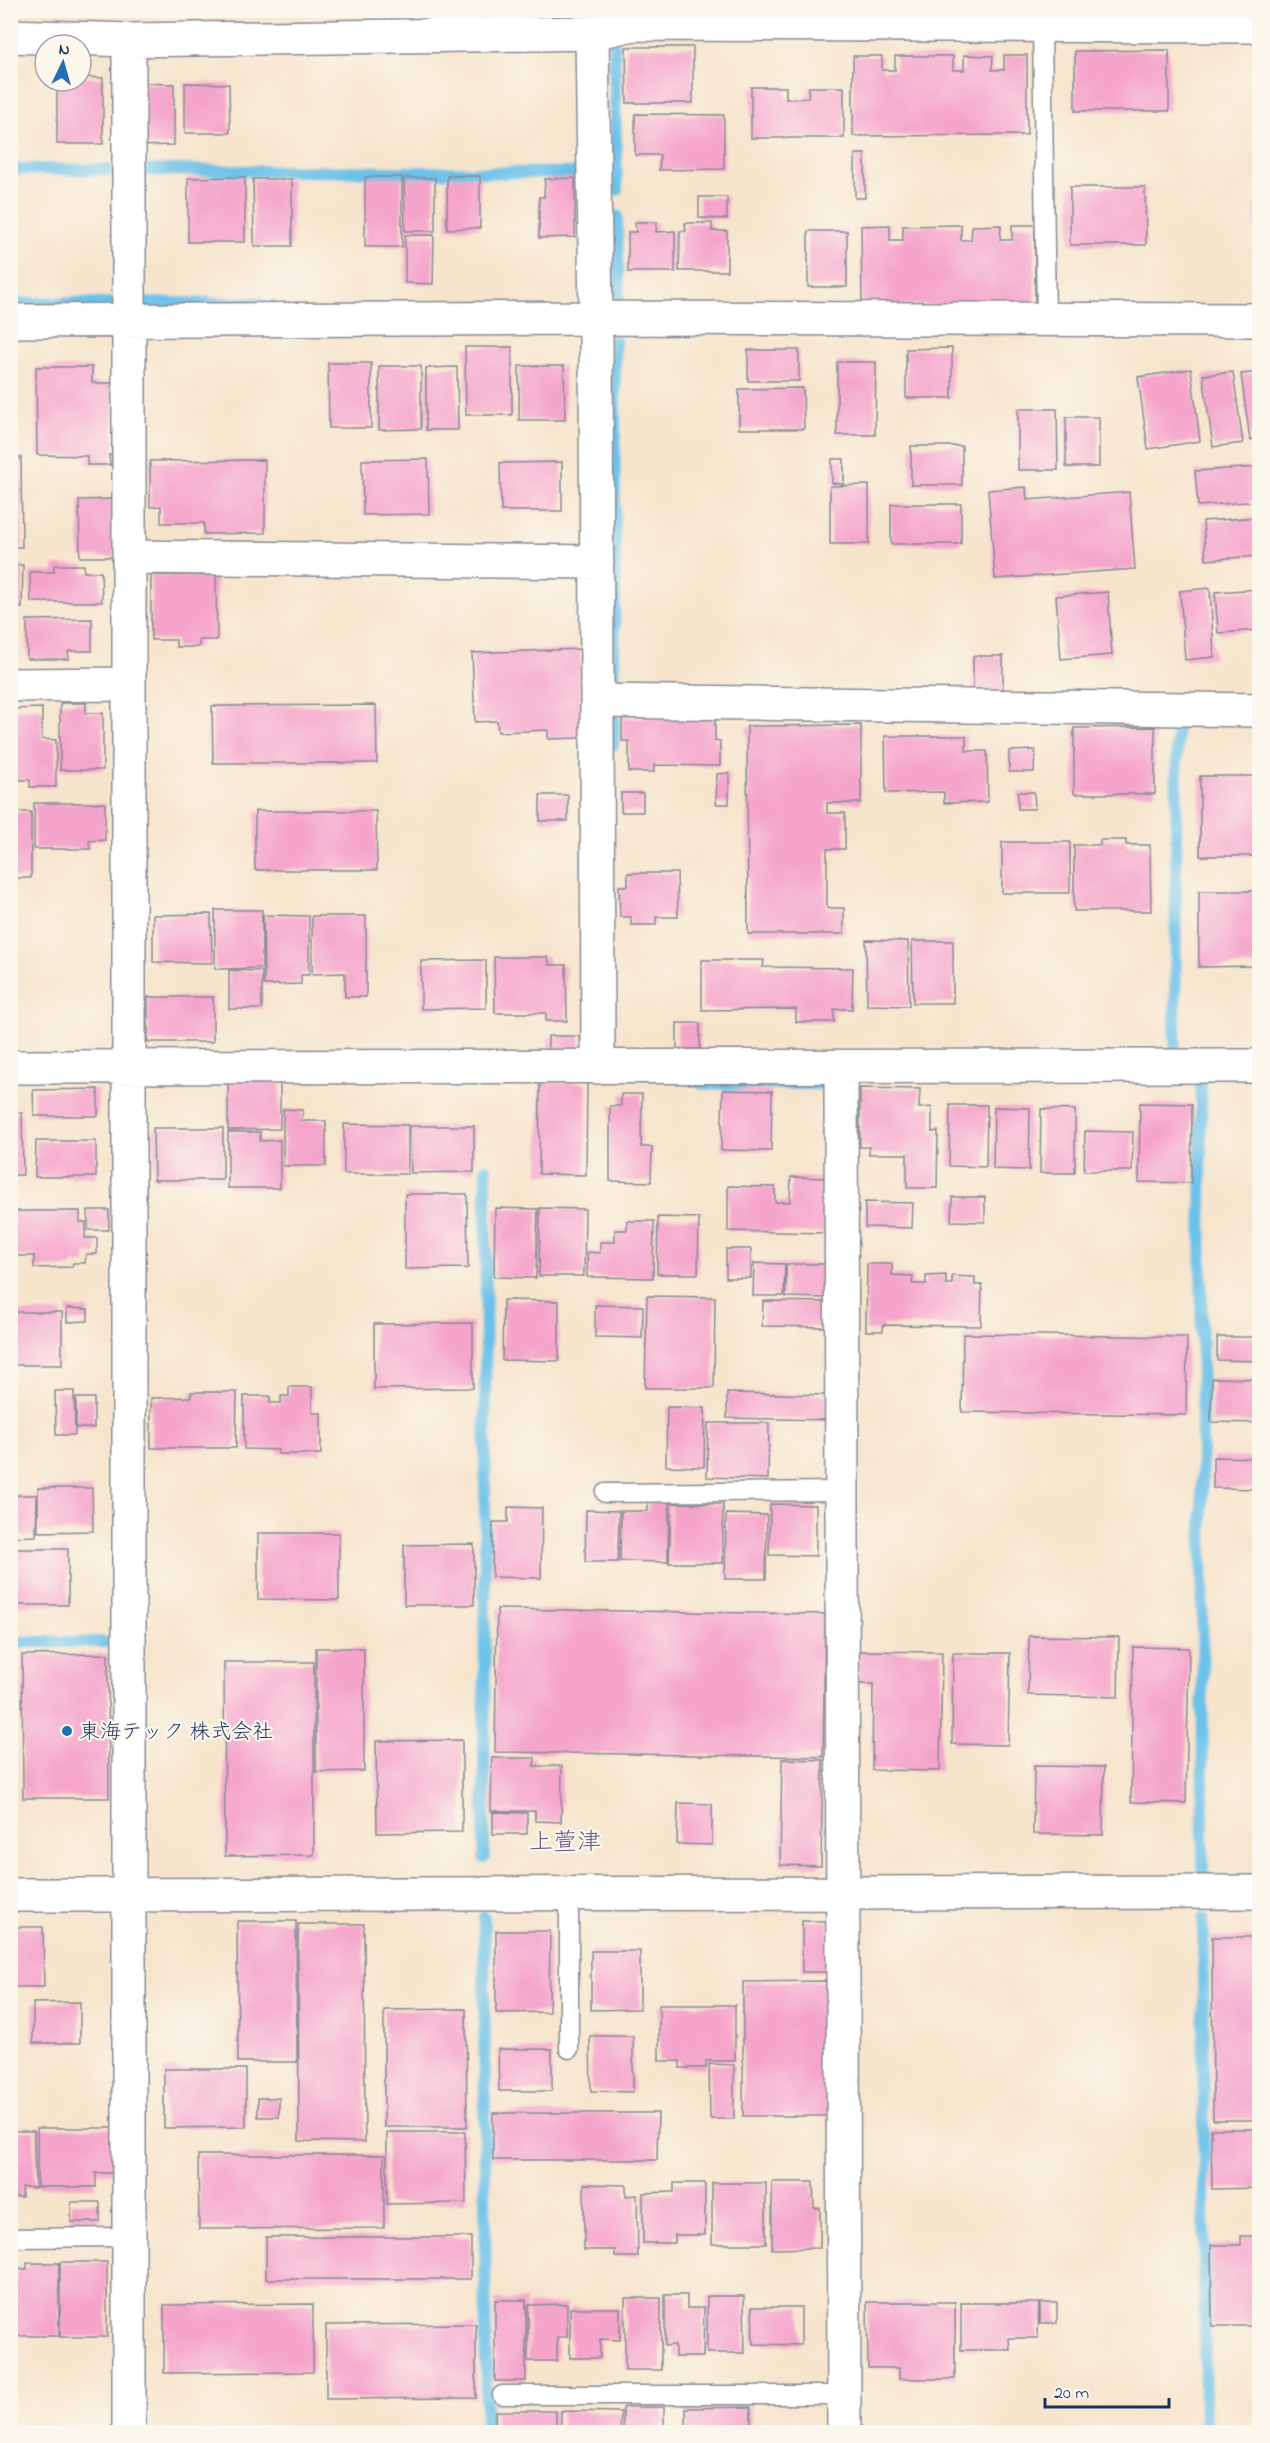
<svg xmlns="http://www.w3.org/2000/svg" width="1270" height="2443" font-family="'Indie Flower','Klee One',sans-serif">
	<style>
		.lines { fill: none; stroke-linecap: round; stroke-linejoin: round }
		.stream { stroke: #6cc1e9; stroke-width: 12 }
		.building { fill: #f5a5cc }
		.service-casing { stroke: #888a95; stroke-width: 21 }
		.minor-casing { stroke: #888a95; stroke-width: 36 }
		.service { stroke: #fff; stroke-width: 18 }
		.minor { stroke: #fff; stroke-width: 33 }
		.poi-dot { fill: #1f6fb2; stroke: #fbf7ec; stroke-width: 2 }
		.labels { text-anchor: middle; stroke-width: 4.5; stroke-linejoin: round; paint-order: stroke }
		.poi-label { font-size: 21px; fill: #1b2f5e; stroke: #fbf7ec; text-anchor: start }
		.quarter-label { font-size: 24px; fill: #675884; stroke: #fbf7ec }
	</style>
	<rect width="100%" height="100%" fill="#fbf7ec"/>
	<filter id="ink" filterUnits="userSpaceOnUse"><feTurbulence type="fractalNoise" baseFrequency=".0167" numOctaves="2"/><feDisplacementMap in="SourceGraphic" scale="12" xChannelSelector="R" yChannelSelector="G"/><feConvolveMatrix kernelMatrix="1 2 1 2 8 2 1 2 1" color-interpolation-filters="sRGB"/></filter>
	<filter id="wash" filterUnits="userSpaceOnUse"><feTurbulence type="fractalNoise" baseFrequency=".008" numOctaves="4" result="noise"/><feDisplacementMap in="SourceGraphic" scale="24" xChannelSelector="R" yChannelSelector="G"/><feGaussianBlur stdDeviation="1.35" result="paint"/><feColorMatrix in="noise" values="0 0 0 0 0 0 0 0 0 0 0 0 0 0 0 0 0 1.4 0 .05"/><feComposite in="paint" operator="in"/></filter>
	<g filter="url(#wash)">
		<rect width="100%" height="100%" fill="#f6e4cc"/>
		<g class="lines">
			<!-- stream -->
			<path class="stream" d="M614,45L617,190
				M10,169L116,170
				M142,170L578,173
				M10,303H117
				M145,303H258
				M607,304H619L617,216
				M614,687L615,341
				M613,745L614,718
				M1175,1046L1177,720
				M1201,1082L1203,1872
				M703,1084H819
				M10,1642H105
				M484,1858L486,1169
				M484,1917L486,2432
				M1203,1919L1205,2432"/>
		</g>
		<g id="blocks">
			<!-- building -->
			<path class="building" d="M478,10H529V17H478Z
				M626,47H693V103H627Z
				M1169,50V111H1075V51Z
				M964,55L993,56L992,70H1004V55H1027V135L853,136V56H882V70H895V56H953V70H964Z
				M1256,61H1260V117H1257Z
				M81,77L103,78V144H57V81H81Z
				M138,83L174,84V145L138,146Z
				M185,83L229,84L230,133H185Z
				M751,87H786V99L808,98L809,87H844V138H751Z
				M635,114L724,115V169L659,170L660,155H635Z
				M855,154H865V198H855Z
				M447,176H480V228L447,229Z
				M245,177V242H188V178Z
				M365,177H402V247H365Z
				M404,178H435V231H405Z
				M575,178V237L539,238V197H544L545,179Z
				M253,179H292V246H254Z
				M1070,187H1145L1146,245H1070Z
				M699,197H727V219L699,218Z
				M1255,204H1260V253H1255Z
				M635,222H657L656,232L675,231V272H628V232H636Z
				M685,223H712V231H727V271H679L680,231H686Z
				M890,225V240H903V226L961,225V240H971L972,226L1001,225L1000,240H1012V225H1035V305H862L861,226Z
				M808,231H847V287H808Z
				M405,235H434L433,284L405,283Z
				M465,347H512V415H466Z
				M952,348V398H906V349Z
				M748,350H799V381H748Z
				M837,362H876L875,435H837Z
				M328,363H371V428H329Z
				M379,366H421V429L379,430Z
				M519,366H564L565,420H519Z
				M36,367H92V383H113L114,455H109L110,465H87V456L37,455Z
				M457,367L458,430H426V368Z
				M1191,369L1200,441L1148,449L1138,377Z
				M1233,372L1243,443L1213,447L1203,375Z
				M1260,372V438L1250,440L1241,374Z
				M803,388L804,429H739V389Z
				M1018,409H1057L1058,470H1018Z
				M1066,417H1099V467H1066Z
				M911,446H962V485H911Z
				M10,457H21L22,547H10Z
				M428,459L429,514L363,515L362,460Z
				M832,459H844V484L832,483Z
				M265,460V533L204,534V523H161V506L150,507V461Z
				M562,462V511H501L500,463Z
				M1260,467V501L1198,506L1195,471Z
				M869,485V544H830V486Z
				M1026,487L1027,500L1129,492L1135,569L995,579L988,490Z
				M114,499V557H80L79,500Z
				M891,504H961V544H891Z
				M1260,517V547H1256V556L1206,560L1203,521Z
				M10,565H23L22,608H10Z
				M54,565H84V572H101L102,602H31L30,572H54Z
				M151,575H216L217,640H199V647H176V640H151Z
				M1210,588L1214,657L1185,660L1180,591Z
				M1260,589V630L1218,633L1215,592Z
				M1108,592L1112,655L1061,659L1056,596Z
				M92,619V651H68L69,659H27V620Z
				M580,649L582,738L548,739V730L498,732L497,721L475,722L472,653Z
				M973,656H1003V692H973Z
				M60,703H86V713H103V770H60Z
				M376,705L377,763H213L212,706Z
				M42,708V739L56,740V787H30V780H13L12,709Z
				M622,718H715V740L720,741V766L654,765V772H629V741H622Z
				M861,725V803H827V813H845V849H827V908H844V934H748L747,726Z
				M1155,727V794H1074V728Z
				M885,736H966V751H987L988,802L944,803V792L886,793Z
				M1035,750L1034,772H1009V751Z
				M729,773V804H716L717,774Z
				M1200,776H1260V856H1200Z
				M1018,792H1034L1035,809H1018Z
				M621,793H643V812H621Z
				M540,795H568V821H540Z
				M34,803H105V840L89,841L90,849H34Z
				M255,811H376L377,870H255Z
				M10,812H31V878H10Z
				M1100,840H1126V845H1150L1151,911H1074V845H1100Z
				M1002,842H1070V893H1002Z
				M628,873H677L678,917H656V925H631V917H620L619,886H628Z
				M1199,891H1260V966L1199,967Z
				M215,910H262V968L215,969Z
				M211,914L212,963L153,962V915Z
				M263,915L309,916V975H301V984L264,985Z
				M312,916H366V997H345V973L312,974Z
				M866,940L908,941L909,1006L867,1005Z
				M912,941H953V1003H913Z
				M494,957H548L549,965H566L567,1021H546V1013H495Z
				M486,960V1008L421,1009V961Z
				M702,960H764L763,967L853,968L852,1009H834V1022H796V1009L702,1010Z
				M229,970L262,971V1009H229Z
				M148,997H213V1042H148Z
				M677,1023H700V1049H677Z
				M548,1036H580L581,1050H548Z
				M280,1079V1129L228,1130V1080Z
				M540,1083H587L586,1175L539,1174Z
				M860,1088L920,1089L919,1108L932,1107V1132L938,1131L937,1188H907V1154H869V1147H860Z
				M98,1089V1116H34L33,1090Z
				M723,1090L772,1091L771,1151L721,1150Z
				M621,1094H642L641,1147H652L651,1182L610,1181V1106H621Z
				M1140,1103L1192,1104L1191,1183L1139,1182Z
				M950,1105H987L986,1167L949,1166Z
				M994,1107L1030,1108L1029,1170L993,1169Z
				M283,1109L303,1110L302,1121H326V1166H283Z
				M1041,1109L1075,1110V1173H1040Z
				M10,1113H22L23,1175H10Z
				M344,1124L408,1125V1174H344Z
				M410,1126H474V1172L411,1173Z
				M153,1128H223V1180H154Z
				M1085,1131L1133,1132L1132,1171H1084Z
				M228,1132H260V1141L280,1140V1188H228Z
				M36,1141H96V1177H35Z
				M791,1177L826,1178L825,1233L728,1231V1186L775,1187V1202H790Z
				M405,1194H467L468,1268L405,1269Z
				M952,1197H985V1222L951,1221Z
				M865,1202L913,1203L912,1228L865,1227Z
				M495,1208L538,1209L536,1278L494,1277Z
				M540,1208L585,1209L584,1276H539Z
				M88,1210H109V1230H88Z
				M10,1211H80V1222H86L85,1238H97V1254H86L85,1263H73L72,1267L34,1268V1256H10Z
				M658,1217L699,1218L698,1274H657Z
				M627,1221H654L653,1278L587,1277V1252L600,1253V1242H615V1230H627Z
				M726,1249H751V1278H726Z
				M754,1263L785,1264L784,1296H753Z
				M786,1264H828V1298L786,1297Z
				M867,1264H892V1275L913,1276L912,1284H926V1276L946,1275V1284H952V1276L975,1277V1285H982L981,1326L883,1325V1331H866Z
				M647,1296L715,1297L714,1388H645Z
				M503,1300L559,1301V1361L502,1360Z
				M763,1301L827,1302V1327L762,1326Z
				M595,1305L643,1306L642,1338L595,1337Z
				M67,1308L88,1309V1321L67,1322Z
				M10,1312H62V1365H10Z
				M473,1323V1388L374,1389V1324Z
				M963,1334L1187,1337L1186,1415L962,1412Z
				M1217,1337H1260V1361L1217,1360Z
				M1212,1378L1260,1379V1423L1211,1422Z
				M289,1387H312V1413H321V1454H278V1450L244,1449V1396H270V1403H281V1396H289Z
				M55,1391H74L75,1435H56Z
				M191,1392H237L236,1448H151V1398L191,1397Z
				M727,1393L828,1395L827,1420L727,1418Z
				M76,1398H94V1428H76Z
				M667,1407L705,1408L704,1467L666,1466Z
				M708,1423H769L768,1479L707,1477Z
				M1213,1457L1260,1458V1489L1213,1488Z
				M38,1488H92L93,1531L38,1532Z
				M10,1495H37L36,1536L10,1537Z
				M648,1499L669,1500L668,1562L620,1561L621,1511H648Z
				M671,1503L723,1504V1563H669Z
				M770,1504L816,1505V1556L769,1555Z
				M508,1507L542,1508L541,1578L492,1577L493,1522H508Z
				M586,1510L619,1511L618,1562H585Z
				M726,1514L767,1515L766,1579H725Z
				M258,1533H339V1600L258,1599Z
				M474,1544V1605H404V1545Z
				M10,1549H68V1605H10Z
				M497,1609L825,1614L823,1757L495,1752Z
				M1029,1636L1119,1637L1118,1697L1028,1695Z
				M1133,1647L1189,1648L1186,1803L1131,1802Z
				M316,1648H364V1771L316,1772Z
				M859,1651L942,1652L940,1771L872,1770L873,1684H859Z
				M953,1653H1010L1008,1745L952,1744Z
				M108,1654L109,1798H23L22,1655Z
				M224,1662H314V1855L225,1856Z
				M462,1740V1832L377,1833L376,1741Z
				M492,1758H535L534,1766H562L561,1822L535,1821V1811H491Z
				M782,1759L823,1760L821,1866L780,1865Z
				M1034,1766L1104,1767L1103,1835L1033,1834Z
				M678,1803L712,1804V1845L677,1844Z
				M493,1812L527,1813V1834H493Z
				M237,1921H296L297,2062H238Z
				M802,1921H828V1972H802Z
				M298,1924H364L365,2142L299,2141Z
				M10,1927H43L44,1987H15L14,1975H10Z
				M496,1931H550L549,2012L496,2013Z
				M1212,1937H1260V2120H1213Z
				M591,1951H640V2009L591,2010Z
				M828,1981V2116H743V1982Z
				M80,2002V2043H33V2003Z
				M659,2005H735V2061H706V2068H680V2061H659Z
				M466,2009L467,2127H384V2010Z
				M590,2036H633V2092L591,2091Z
				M498,2049H552V2091H499Z
				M709,2064L734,2065V2119H710Z
				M164,2069H246V2127L164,2128Z
				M258,2098H279V2117H258Z
				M493,2113H658L657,2160H493Z
				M37,2128H114V2173H96V2187H37Z
				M1211,2129H1260V2188L1212,2189Z
				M10,2131H34L35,2188L22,2187V2197H10Z
				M387,2132H465L466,2203L387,2204Z
				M198,2155H384V2228L199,2229Z
				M772,2182H813L814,2208H820V2248L772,2249Z
				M674,2183H705V2235H675V2243H643V2193L674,2192Z
				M712,2183H766V2244H712Z
				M584,2184L626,2185V2196L637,2195L638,2257H615V2250H584Z
				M71,2202H100V2222H71Z
				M1241,2236H1260V2326H1212L1211,2245H1241Z
				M266,2237H471V2279H266Z
				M60,2262H107V2337H60Z
				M27,2263H59V2336H16V2268L27,2269Z
				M665,2295H687V2308H704L703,2357H675V2345L665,2346Z
				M707,2296H744L745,2353H707Z
				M625,2298H661V2370H625Z
				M495,2300H526V2381H495Z
				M867,2302H955V2379H899V2368H868Z
				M961,2303H1039L1038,2338H1009L1010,2350H961Z
				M1040,2303H1057V2323H1040Z
				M313,2304V2372L164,2373V2305Z
				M567,2304V2337H557V2361H528V2305Z
				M752,2307H801V2345L753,2344Z
				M570,2308H620V2340L600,2339V2358H570Z
				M476,2324V2398L326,2399V2325Z
				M623,2407H664V2432H623Z
				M751,2407V2432H686V2408Z
				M495,2411H556V2432H495Z
				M561,2411L621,2412L620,2432H561Z"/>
		</g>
	</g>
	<g filter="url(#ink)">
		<use href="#blocks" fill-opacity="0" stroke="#888a95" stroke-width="1.5"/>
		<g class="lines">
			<!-- service casing -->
			<g class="service-casing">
				<path id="service" d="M1042,25L1046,319
					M605,1493L842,1491
					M569,1894V2049
					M10,2238L128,2237
					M502,2395H844"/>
			</g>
			<!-- minor casing -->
			<g class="minor-casing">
				<path id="minor" d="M592,33L596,318L598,1067
					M10,36L129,40L592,33L634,24L1260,26
					M129,40V2432
					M10,321L596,318L1260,320
					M129,557L597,562
					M10,685L129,684
					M597,701L1260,710
					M10,1067L1260,1066
					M841,1067L844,2432
					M10,1895L1260,1892"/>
			</g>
			<!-- service -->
			<use href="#service" class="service"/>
			<!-- minor -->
			<use href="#minor" class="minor"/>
		</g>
	</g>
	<!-- markers -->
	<circle class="poi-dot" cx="67" cy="1731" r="6"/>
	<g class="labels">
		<!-- poi labels -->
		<g class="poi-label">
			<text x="79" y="1738">東海テック 株式会社</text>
		</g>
		<!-- quarter labels -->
		<g class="quarter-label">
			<text x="565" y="1849">上萱津</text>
		</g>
	</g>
	<!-- margin -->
	<rect width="1270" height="2443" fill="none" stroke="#fbf7ec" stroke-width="36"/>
	<!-- north arrow -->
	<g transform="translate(63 63) rotate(5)"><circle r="28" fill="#fbf7ec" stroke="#a1a7b3" stroke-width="1.5"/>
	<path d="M0-4.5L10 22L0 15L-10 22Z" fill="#1f6fb2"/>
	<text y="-9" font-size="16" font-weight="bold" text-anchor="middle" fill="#1b2f5e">N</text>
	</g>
	<!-- scale -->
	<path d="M1045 2398v9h124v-9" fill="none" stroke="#1b2f5e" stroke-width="3"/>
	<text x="1054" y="2398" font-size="18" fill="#1b2f5e" stroke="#fbf7ec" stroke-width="4.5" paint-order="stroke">20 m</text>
</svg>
